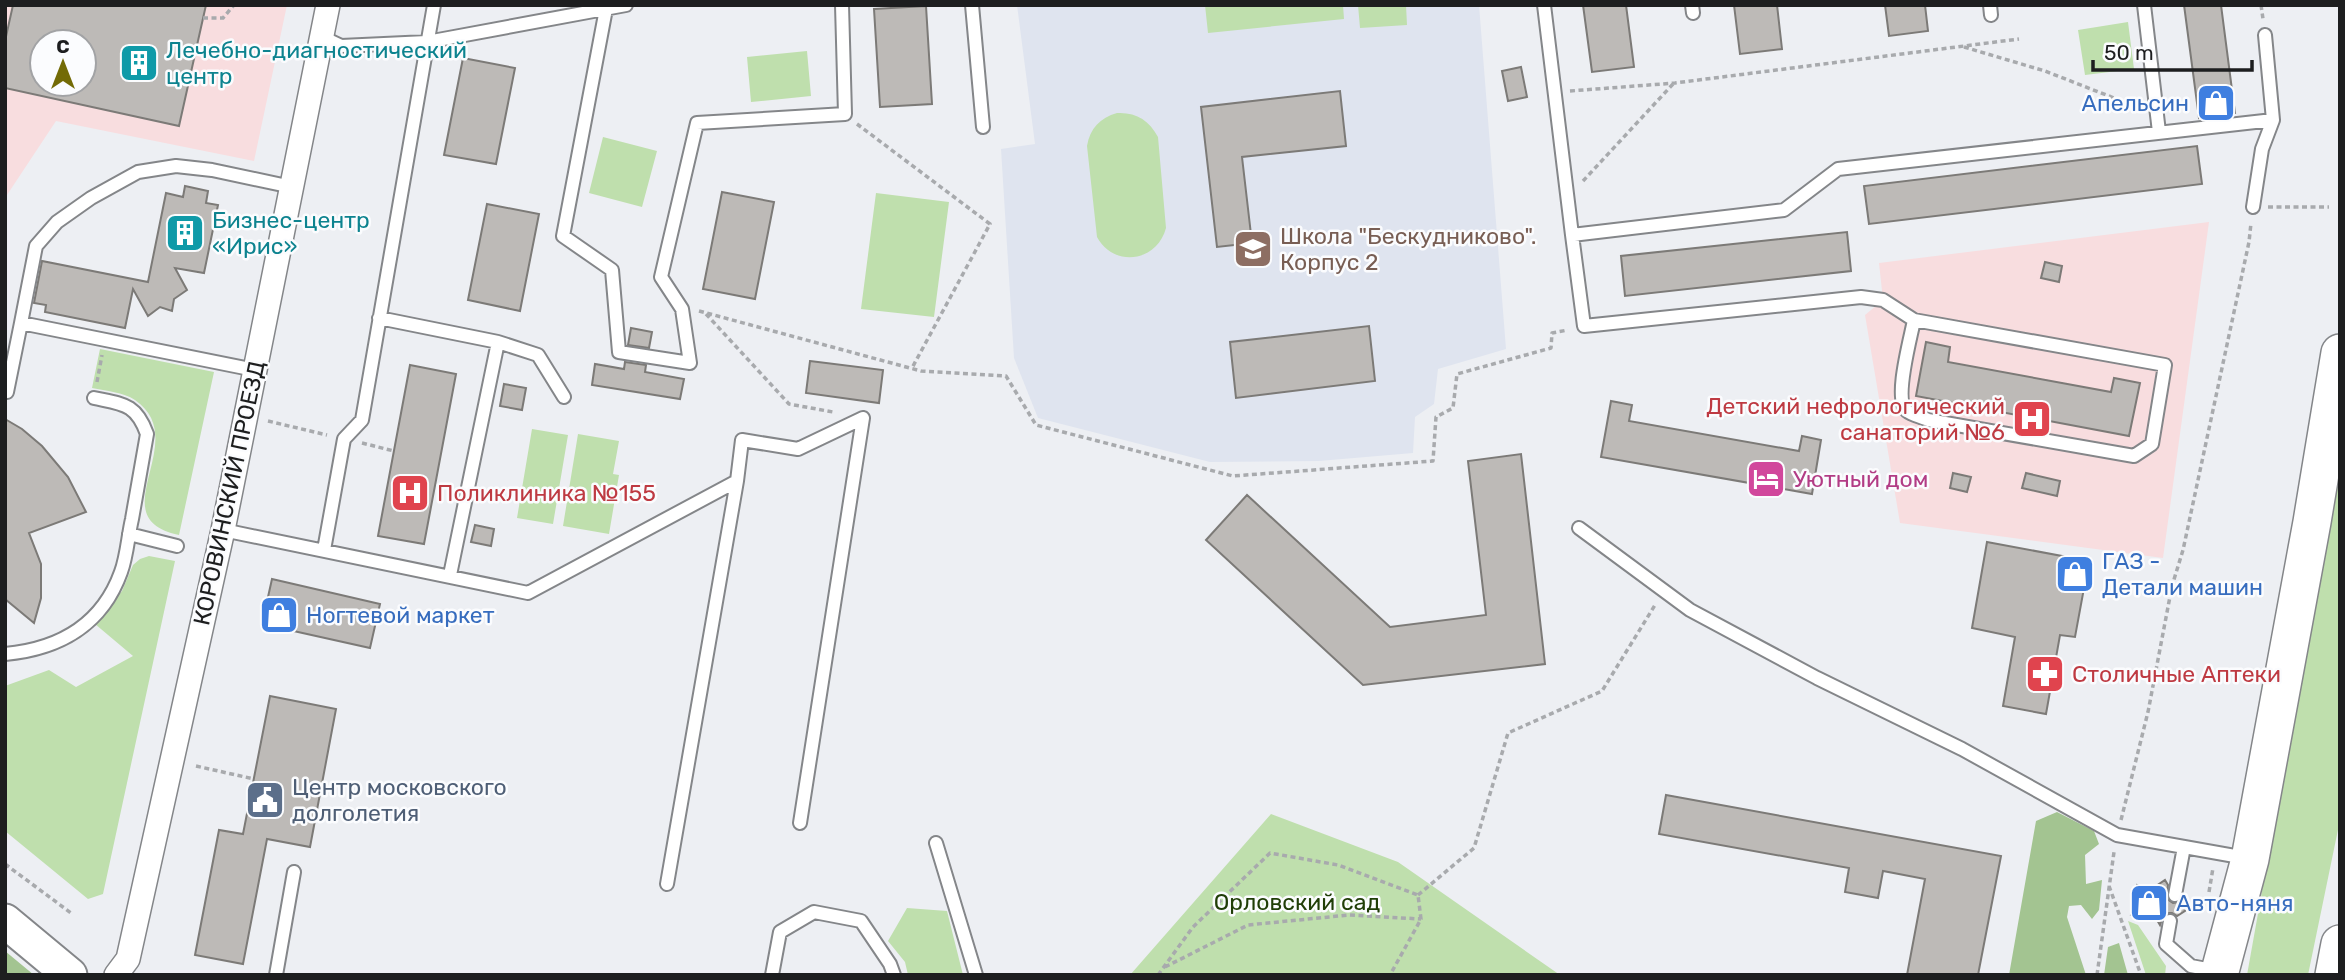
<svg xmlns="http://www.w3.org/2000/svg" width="2345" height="980" font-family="Rubik,sans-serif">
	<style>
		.built { fill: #dfe4ef }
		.medical { fill: #f8dddf; fill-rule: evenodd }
		.green { fill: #bfdfad }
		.forest { fill: #a3c491 }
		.building { fill: #bdbab7; stroke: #7c7a77; stroke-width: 2; fill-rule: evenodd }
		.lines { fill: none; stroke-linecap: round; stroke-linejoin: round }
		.lane-casing { stroke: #848689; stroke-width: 16 }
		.street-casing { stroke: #848689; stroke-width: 26 }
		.secondary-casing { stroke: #848689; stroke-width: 37 }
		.primary-casing { stroke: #848689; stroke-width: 40 }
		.path { stroke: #a8aaad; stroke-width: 3.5; stroke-dasharray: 5 3.5; stroke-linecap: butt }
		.lane { stroke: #fff; stroke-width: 12 }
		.street { stroke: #fff; stroke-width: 23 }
		.secondary { stroke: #fff; stroke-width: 33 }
		.primary { stroke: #fff; stroke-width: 37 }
		.labels { text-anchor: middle; stroke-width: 5; stroke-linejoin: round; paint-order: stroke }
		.culture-label { font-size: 23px; fill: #0d838f; stroke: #fbfcfe; text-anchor: start }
		.shop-label { font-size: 23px; fill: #366cbe; stroke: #fbfcfe; text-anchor: start }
		.education-label { font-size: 23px; fill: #785e54; stroke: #fbfcfe; text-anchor: start }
		.health-label { font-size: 23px; fill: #be3a42; stroke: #fbfcfe; text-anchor: start }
		.hotel-label { font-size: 23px; fill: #b23c85; stroke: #fbfcfe; text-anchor: start }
		.street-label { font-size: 23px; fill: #1d1e1f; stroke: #fbfcfe }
		.service-label { font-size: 23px; fill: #4e5e75; stroke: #fbfcfe; text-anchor: start }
		.park-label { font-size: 23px; fill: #203e07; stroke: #fbfcfe }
	</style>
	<rect width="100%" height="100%" fill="#edeff3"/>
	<!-- built -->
	<path class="built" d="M1017,5H1479L1506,349L1438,369L1434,404L1415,417L1413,453L1319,461L1210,462L1038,418L1014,358L1001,149L1035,144Z"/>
	<!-- medical -->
	<path class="medical" d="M5,5H287L254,161L56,121L5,198ZM42,42H84V84H42Z
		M2209,222L2163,558L1900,523L1865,315L1883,300L1879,263Z"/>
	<!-- green -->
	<path class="green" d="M1205,5H1343L1344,19L1208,33Z
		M1358,5H1406L1407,25L1360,28Z
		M2128,22L2134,69L2085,75L2078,30Z
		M807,51L811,96L751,102L747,57Z
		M1117,113C1136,112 1149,120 1158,137L1166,228C1157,262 1114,268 1097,237L1087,146C1090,128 1100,118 1117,113Z
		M603,137L657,151L642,207L589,193Z
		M876,193L949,202L934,317L861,309Z
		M100,349L214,372L179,535C98,518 194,441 135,400C123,392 106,391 92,388Z
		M532,429L568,435L553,524L517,518Z
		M578,434L619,441L613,474L619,475L609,534L563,526Z
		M2340,455V820L2308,975H2247Z
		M149,556L175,561L103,894L88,899L5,831V686L49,670L76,687L133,656L95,624L122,591L133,565L140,559Z
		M1271,814L1398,862L1560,975H1130Z
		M907,908L947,911L963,975H908L905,962L888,941Z
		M2128,921L2138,925L2166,966L2165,975H2146Z"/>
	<!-- forest -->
	<path class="forest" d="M2057,812L2094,831L2099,844L2085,855L2086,884L2102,880L2099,910L2092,919L2081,905L2069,906L2067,917L2086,975H2009L2036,821Z
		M2119,943L2128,975H2104L2108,947Z
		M5,951L34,975H5Z"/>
	<!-- building -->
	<path class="building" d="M13,5H206L179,126L5,88V41ZM42,42H84V84H42Z
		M1583,5H1626L1634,67L1592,72Z
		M1734,5H1777L1782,49L1740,54Z
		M1885,5H1925L1928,31L1889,36Z
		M2184,5H2221L2235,113L2199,118Z
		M926,6L932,104L880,107L874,9Z
		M463,58L515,68L496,164L444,155Z
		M1521,67L1527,97L1508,101L1502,71Z
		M1340,91L1346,146L1242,157L1252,243L1217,247L1201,107Z
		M2197,146L2202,184L1869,224L1864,186Z
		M185,186L208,191L206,203L218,205L204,273L175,268L187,290L174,299L172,311L160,307L148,316L133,289L125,328L45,312L46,305L34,303L42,261L148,282L166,193L183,197Z
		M722,192L774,202L755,299L703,289Z
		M487,204L539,214L520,311L468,300Z
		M1847,232L1851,271L1625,296L1621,256Z
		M2045,262L2062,266L2059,282L2041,278Z
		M1369,326L1375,381L1236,398L1230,342Z
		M631,328L652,332L649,348L628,345Z
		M1926,342L1950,347L1948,362L2111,392L2114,378L2140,383L2129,436L1916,396Z
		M810,361L883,370L879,403L806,393Z
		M625,362L646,365L645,372L684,379L680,399L592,385L595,364L624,369Z
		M410,365L456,374L424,544L378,536Z
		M504,384L526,388L522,410L500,406Z
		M1611,401L1632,405L1629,421L1799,451L1802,436L1821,440L1812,494L1601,457Z
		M5,419L22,429L42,446L68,477L86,512L29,533L41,564V598L34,623L5,599Z
		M1521,454L1545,664L1363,685L1206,540L1247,495L1390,627L1486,615L1468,461Z
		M1953,473L1971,477L1967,492L1950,488Z
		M2026,473L2060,481L2057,496L2022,488Z
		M475,525L494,529L491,546L471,542Z
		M1987,542L2089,561L2075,637L2060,635L2046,714L2003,706L2015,637L1972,628Z
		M272,579L380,604L370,648L262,624Z
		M270,696L336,709L310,847L267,839L243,964L195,955L219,830L243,834Z
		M1666,795L2001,856L1978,975H1907L1925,879L1883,871L1878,898L1845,892L1849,868L1659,834Z
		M2165,880L2168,885L2167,899L2173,903L2180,902L2185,911L2177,916L2172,913H2166L2163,916L2160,925L2157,920L2131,915L2137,885L2153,888Z"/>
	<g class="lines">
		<!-- lane casing -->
		<g class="lane-casing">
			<path id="lane" d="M972,5L983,127
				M1544,5L1572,235
				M1692,5L1693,13
				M1990,5L1991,15
				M2144,5L2159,132
				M606,9L563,236L612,270L619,352L690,363L682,309L661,277L697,123L845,114L842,5
				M322,37L341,46L427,42L626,5
				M2253,207L2262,149L2273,120L2265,35
				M379,318L498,342L538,355L564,397
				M1914,320L1883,300L1861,297L1584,326L1572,235L1784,210L1838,169L2273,120
				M1914,320L2165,365L2152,444L2134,456L1928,420C1922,417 1912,415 1907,411C1893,400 1911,337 1914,320Z
				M21,323L36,246L57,222L91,198L138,172L176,166L212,170L292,187
				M5,392H7L21,323L255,370
				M1579,528L1690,610L1817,678L1962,749L2117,835L2246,858
				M223,530L528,593L737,481L742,440L798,449L863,418
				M129,534L177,546
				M324,550L344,439L362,420L434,5
				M450,575L498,342
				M5,654C59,649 102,625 121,572C127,556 128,536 132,519C137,491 142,462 147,434C136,403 122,404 94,398
				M800,823L863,418
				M936,843L976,975
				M667,884L737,481
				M2175,895L2184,847
				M2170,921L2166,944L2191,966L2217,971
				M276,975L294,872
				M772,975L780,932L814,912L861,921L890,964L894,975"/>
		</g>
		<!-- street casing -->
		<g class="street-casing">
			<path id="street" d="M116,975L128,959L223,530L328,5"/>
		</g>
		<!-- secondary casing -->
		<g class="secondary-casing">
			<path id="secondary" d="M5,921L70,975"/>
		</g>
		<!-- primary casing -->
		<g class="primary-casing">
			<path id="primary" d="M2219,975L2250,859L2312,522L2340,353
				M2334,975L2340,944"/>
		</g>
		<!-- path -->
		<path class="path" d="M2261,5L2263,19
			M203,18H223L234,5
			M1964,47L2045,71L2142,109
			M1570,91L1675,83L2019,39
			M857,124L990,224L912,368
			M1583,181L1673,84
			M2268,207H2329
			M699,311L921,371L1006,376L1036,425L1233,476L1433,461L1436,417L1453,408L1457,374L1551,348L1552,333L1568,330
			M706,314L789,404L833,412
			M97,382L102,355
			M268,421L327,435
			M362,443L394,451
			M196,766L254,779
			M2121,820L2148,712L2172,586L2183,550L2249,242L2251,223
			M5,864L71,913
			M2109,886L2141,975
			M2209,892L2213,868
			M1418,895L1474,848L1508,733L1602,691L1655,605
			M1165,967L1248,925L1349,915L1421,919
			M1158,975L1193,927L1270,853L1338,865L1418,895L1421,919L1390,975
			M2097,975L2114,852"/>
		<!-- lane -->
		<use href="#lane" class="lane"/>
		<!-- street -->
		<use href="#street" class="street"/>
		<!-- secondary -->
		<use href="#secondary" class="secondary"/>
		<!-- primary -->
		<use href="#primary" class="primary"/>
	</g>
	<!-- icons -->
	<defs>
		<g id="building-square" transform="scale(2.0125)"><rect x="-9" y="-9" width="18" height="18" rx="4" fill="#0f9aa8" stroke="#fbfcfe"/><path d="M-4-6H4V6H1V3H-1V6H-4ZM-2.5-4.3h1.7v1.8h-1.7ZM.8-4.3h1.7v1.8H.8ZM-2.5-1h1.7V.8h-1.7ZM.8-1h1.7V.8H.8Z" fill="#fff"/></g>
		<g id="shop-square" transform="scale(2.0125)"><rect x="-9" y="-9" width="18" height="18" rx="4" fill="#3f7fe0" stroke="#fbfcfe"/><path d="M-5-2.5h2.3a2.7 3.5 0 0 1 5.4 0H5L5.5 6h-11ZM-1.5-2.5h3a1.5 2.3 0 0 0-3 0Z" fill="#fff"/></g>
		<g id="school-square" transform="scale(2.0125)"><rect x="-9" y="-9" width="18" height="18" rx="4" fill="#8d6e63" stroke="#fbfcfe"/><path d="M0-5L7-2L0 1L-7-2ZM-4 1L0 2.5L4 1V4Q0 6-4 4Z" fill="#fff"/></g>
		<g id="hospital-square" transform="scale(2.0125)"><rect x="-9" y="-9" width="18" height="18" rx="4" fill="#e0444e" stroke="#fbfcfe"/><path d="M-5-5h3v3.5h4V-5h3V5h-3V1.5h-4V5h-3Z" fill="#fff"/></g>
		<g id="hotel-square" transform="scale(2.0125)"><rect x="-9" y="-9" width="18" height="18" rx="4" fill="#d1479c" stroke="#fbfcfe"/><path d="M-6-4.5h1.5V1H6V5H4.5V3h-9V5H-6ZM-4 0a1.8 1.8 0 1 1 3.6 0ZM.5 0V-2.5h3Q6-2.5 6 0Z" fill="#fff"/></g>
		<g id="pharmacy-square" transform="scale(2.0125)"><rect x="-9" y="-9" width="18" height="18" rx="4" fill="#e0444e" stroke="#fbfcfe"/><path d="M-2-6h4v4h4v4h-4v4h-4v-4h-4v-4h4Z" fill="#fff"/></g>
		<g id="civic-square" transform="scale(2.0125)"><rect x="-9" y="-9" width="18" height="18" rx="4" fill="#5c6f8a" stroke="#fbfcfe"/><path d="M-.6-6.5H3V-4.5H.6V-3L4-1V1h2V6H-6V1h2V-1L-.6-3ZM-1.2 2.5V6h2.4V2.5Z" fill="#fff"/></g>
	</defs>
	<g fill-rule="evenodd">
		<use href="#building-square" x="139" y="63"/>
		<use href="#shop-square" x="2216" y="103"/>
		<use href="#building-square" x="185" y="233"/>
		<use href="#school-square" x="1253" y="249"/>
		<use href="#hospital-square" x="2032" y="419"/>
		<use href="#hotel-square" x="1766" y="479"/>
		<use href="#hospital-square" x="410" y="493"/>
		<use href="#shop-square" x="2075" y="574"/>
		<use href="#shop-square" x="279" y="615"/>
		<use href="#pharmacy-square" x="2045" y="674"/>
		<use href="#civic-square" x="265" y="800"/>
		<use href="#shop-square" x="2149" y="903"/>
	</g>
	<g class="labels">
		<!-- culture labels -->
		<g class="culture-label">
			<text x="166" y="58">Лечебно-диагностический<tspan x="166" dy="26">центр</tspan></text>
			<text x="212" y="228">Бизнес-центр<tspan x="212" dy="26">«Ирис»</tspan></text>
		</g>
		<!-- shop labels -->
		<g class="shop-label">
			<text x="2189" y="111" text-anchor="end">Апельсин</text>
			<text x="2102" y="569">ГАЗ -<tspan x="2102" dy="26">Детали машин</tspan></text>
			<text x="306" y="623">Ногтевой маркет</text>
			<text x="2176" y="911">Авто-няня</text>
		</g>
		<!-- education labels -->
		<g class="education-label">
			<text x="1280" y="244">Школа "Бескудниково".<tspan x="1280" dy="26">Корпус 2</tspan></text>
		</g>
		<!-- health labels -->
		<g class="health-label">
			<text x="2005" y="414" text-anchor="end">Детский нефрологический<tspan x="2005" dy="26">санаторий №6</tspan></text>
			<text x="437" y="501">Поликлиника №155</text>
			<text x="2072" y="682">Столичные Аптеки</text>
		</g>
		<!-- hotel labels -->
		<g class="hotel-label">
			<text x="1793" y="487">Уютный дом</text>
		</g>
		<!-- street labels -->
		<g class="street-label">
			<text transform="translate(229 493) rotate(-78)" y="8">КОРОВИНСКИЙ ПРОЕЗД</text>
		</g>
		<!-- service labels -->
		<g class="service-label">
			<text x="292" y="795">Центр московского<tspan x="292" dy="26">долголетия</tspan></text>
		</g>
		<!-- park labels -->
		<g class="park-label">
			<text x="1297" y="910">Орловский сад</text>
		</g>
	</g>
	<!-- border -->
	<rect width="2345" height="980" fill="none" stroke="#1d1e1f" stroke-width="14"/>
	<!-- north arrow -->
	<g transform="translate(63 63)"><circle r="33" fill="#fbfcfe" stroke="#a2a3a5" stroke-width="2"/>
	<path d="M0-5L12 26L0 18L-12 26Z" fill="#736b06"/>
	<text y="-10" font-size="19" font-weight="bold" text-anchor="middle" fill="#1d1e1f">С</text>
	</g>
	<!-- scale -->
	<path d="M2093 60v10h159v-10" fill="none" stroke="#1d1e1f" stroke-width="3.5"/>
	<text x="2104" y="60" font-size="21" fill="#1d1e1f" stroke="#fbfcfe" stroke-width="5" paint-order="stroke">50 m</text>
</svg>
